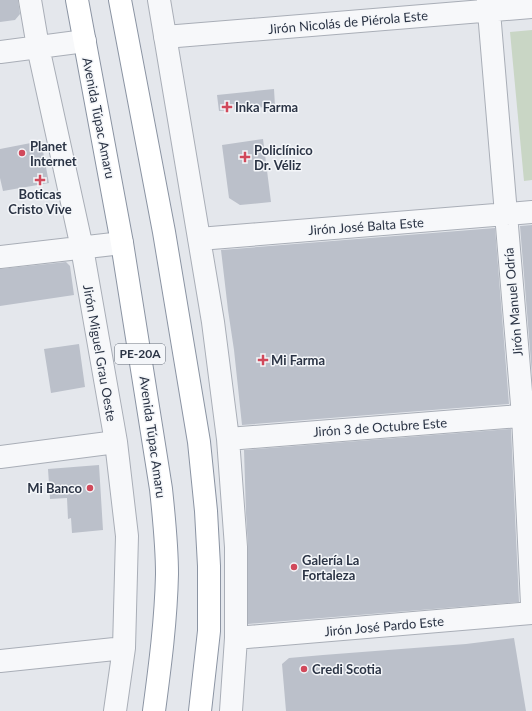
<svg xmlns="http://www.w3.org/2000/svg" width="532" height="711" font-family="Lato,sans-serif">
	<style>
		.green { fill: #c9d6c5 }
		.building { fill: #bbc0ca }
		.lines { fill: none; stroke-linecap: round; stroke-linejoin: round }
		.minor-casing { stroke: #a9aeb7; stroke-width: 24 }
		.trunk-casing { stroke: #8b94a3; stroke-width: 24 }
		.minor { stroke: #f7f8fa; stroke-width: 22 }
		.trunk { stroke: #fff; stroke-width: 22 }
		.poi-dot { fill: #d1495b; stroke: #f4f6f9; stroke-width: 1.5 }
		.labels { text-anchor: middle; stroke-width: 3; stroke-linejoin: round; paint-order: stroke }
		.shield { fill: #f4f6f9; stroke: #676e7b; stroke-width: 1 }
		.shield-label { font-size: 12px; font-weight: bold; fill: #2b3445 }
		.street-label { font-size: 13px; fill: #2b3445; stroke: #f4f6f9 }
		.poi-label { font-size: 13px; font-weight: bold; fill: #2b3445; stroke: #f4f6f9; text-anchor: start }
	</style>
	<rect width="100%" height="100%" fill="#e4e7ec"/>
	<!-- green -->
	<path class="green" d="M532,30V180L524,181L510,32Z"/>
	<!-- building -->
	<path class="building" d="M0,0H18L20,14L15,20L0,22Z
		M274,89L275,106L219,111L217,95Z
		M263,139L271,202L240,205L229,198L222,145Z
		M41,141L49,183L3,191L0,178V149Z
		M532,225V374L520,226Z
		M495,228L509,404L242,425L234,350L228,310L221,250Z
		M66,262L70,266L74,295L0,306V269Z
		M79,344L85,387L51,393L44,349Z
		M511,429L519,602L248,624V547L246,513L244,450Z
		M99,465L103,530L72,533L71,518L68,519L67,498L50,499L48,469Z
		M514,638L526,711H286L282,664L289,658L323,655L466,644Z"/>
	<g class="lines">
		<!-- minor casing -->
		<g class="minor-casing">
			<path id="minor" d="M30,0L38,47L82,248L116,442L127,536L124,648L115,711
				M159,0L213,322L228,439L236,547V638L231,711
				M488,0L523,416L532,604
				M165,37L532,7
				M0,52L85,41
				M199,239L532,212
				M0,257L122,243
				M228,439L532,415
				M0,457L116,442
				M236,638L532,613
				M0,661L124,648"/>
		</g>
		<!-- trunk casing -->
		<g class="trunk-casing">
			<path id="trunk" d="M77,0L122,243L161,489C164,517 167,546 167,574C166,620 160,666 154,711
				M120,0L164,232L199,442L206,511L209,566V631L200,711"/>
		</g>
		<!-- minor -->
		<use href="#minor" class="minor"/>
		<!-- trunk -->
		<use href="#trunk" class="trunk"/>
	</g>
	<!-- markers -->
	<g class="poi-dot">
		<path d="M225 101h4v4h4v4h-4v4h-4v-4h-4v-4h4z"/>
		<circle cx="22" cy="153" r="4"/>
		<path d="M243 151h4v4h4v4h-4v4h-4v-4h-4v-4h4z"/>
		<path d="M38 174h4v4h4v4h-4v4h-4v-4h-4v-4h4z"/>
		<path d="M261 354h4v4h4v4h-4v4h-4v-4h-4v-4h4z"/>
		<circle cx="90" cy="488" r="4"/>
		<circle cx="294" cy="567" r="4"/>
		<circle cx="304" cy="669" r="4"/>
	</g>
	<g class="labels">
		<!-- shield labels -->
		<rect class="shield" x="115" y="344" width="50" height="20" rx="3"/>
		<g class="shield-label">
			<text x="140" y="358">PE-20A</text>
		</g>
		<!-- street labels -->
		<g class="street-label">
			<text transform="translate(348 22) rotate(-5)" y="5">Jirón Nicolás de Piérola Este</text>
			<text transform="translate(99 118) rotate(79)" y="5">Avenida Túpac Amaru</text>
			<text transform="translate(366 226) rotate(-4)" y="5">Jirón José Balta Este</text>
			<text transform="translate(513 302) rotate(-95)" y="5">Jirón Manuel Odría</text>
			<text transform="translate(100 353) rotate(80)" y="5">Jirón Miguel Grau Oeste</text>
			<text transform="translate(380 427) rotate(-4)" y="5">Jirón 3 de Octubre Este</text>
			<text transform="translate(153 437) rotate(82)" y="5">Avenida Túpac Amaru</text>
			<text transform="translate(384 626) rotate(-5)" y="5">Jirón José Pardo Este</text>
		</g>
		<!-- poi labels -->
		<g class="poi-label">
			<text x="235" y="112">Inka Farma</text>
			<text x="30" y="151">Planet<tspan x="30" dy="15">Internet</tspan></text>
			<text x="254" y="155">Policlínico<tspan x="254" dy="15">Dr. Véliz</tspan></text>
			<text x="40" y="199" text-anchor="middle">Boticas<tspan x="40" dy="15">Cristo Vive</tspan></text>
			<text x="271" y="365">Mi Farma</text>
			<text x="82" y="493" text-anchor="end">Mi Banco</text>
			<text x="302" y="565">Galería La<tspan x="302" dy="15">Fortaleza</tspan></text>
			<text x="312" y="674">Credi Scotia</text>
		</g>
	</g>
</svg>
